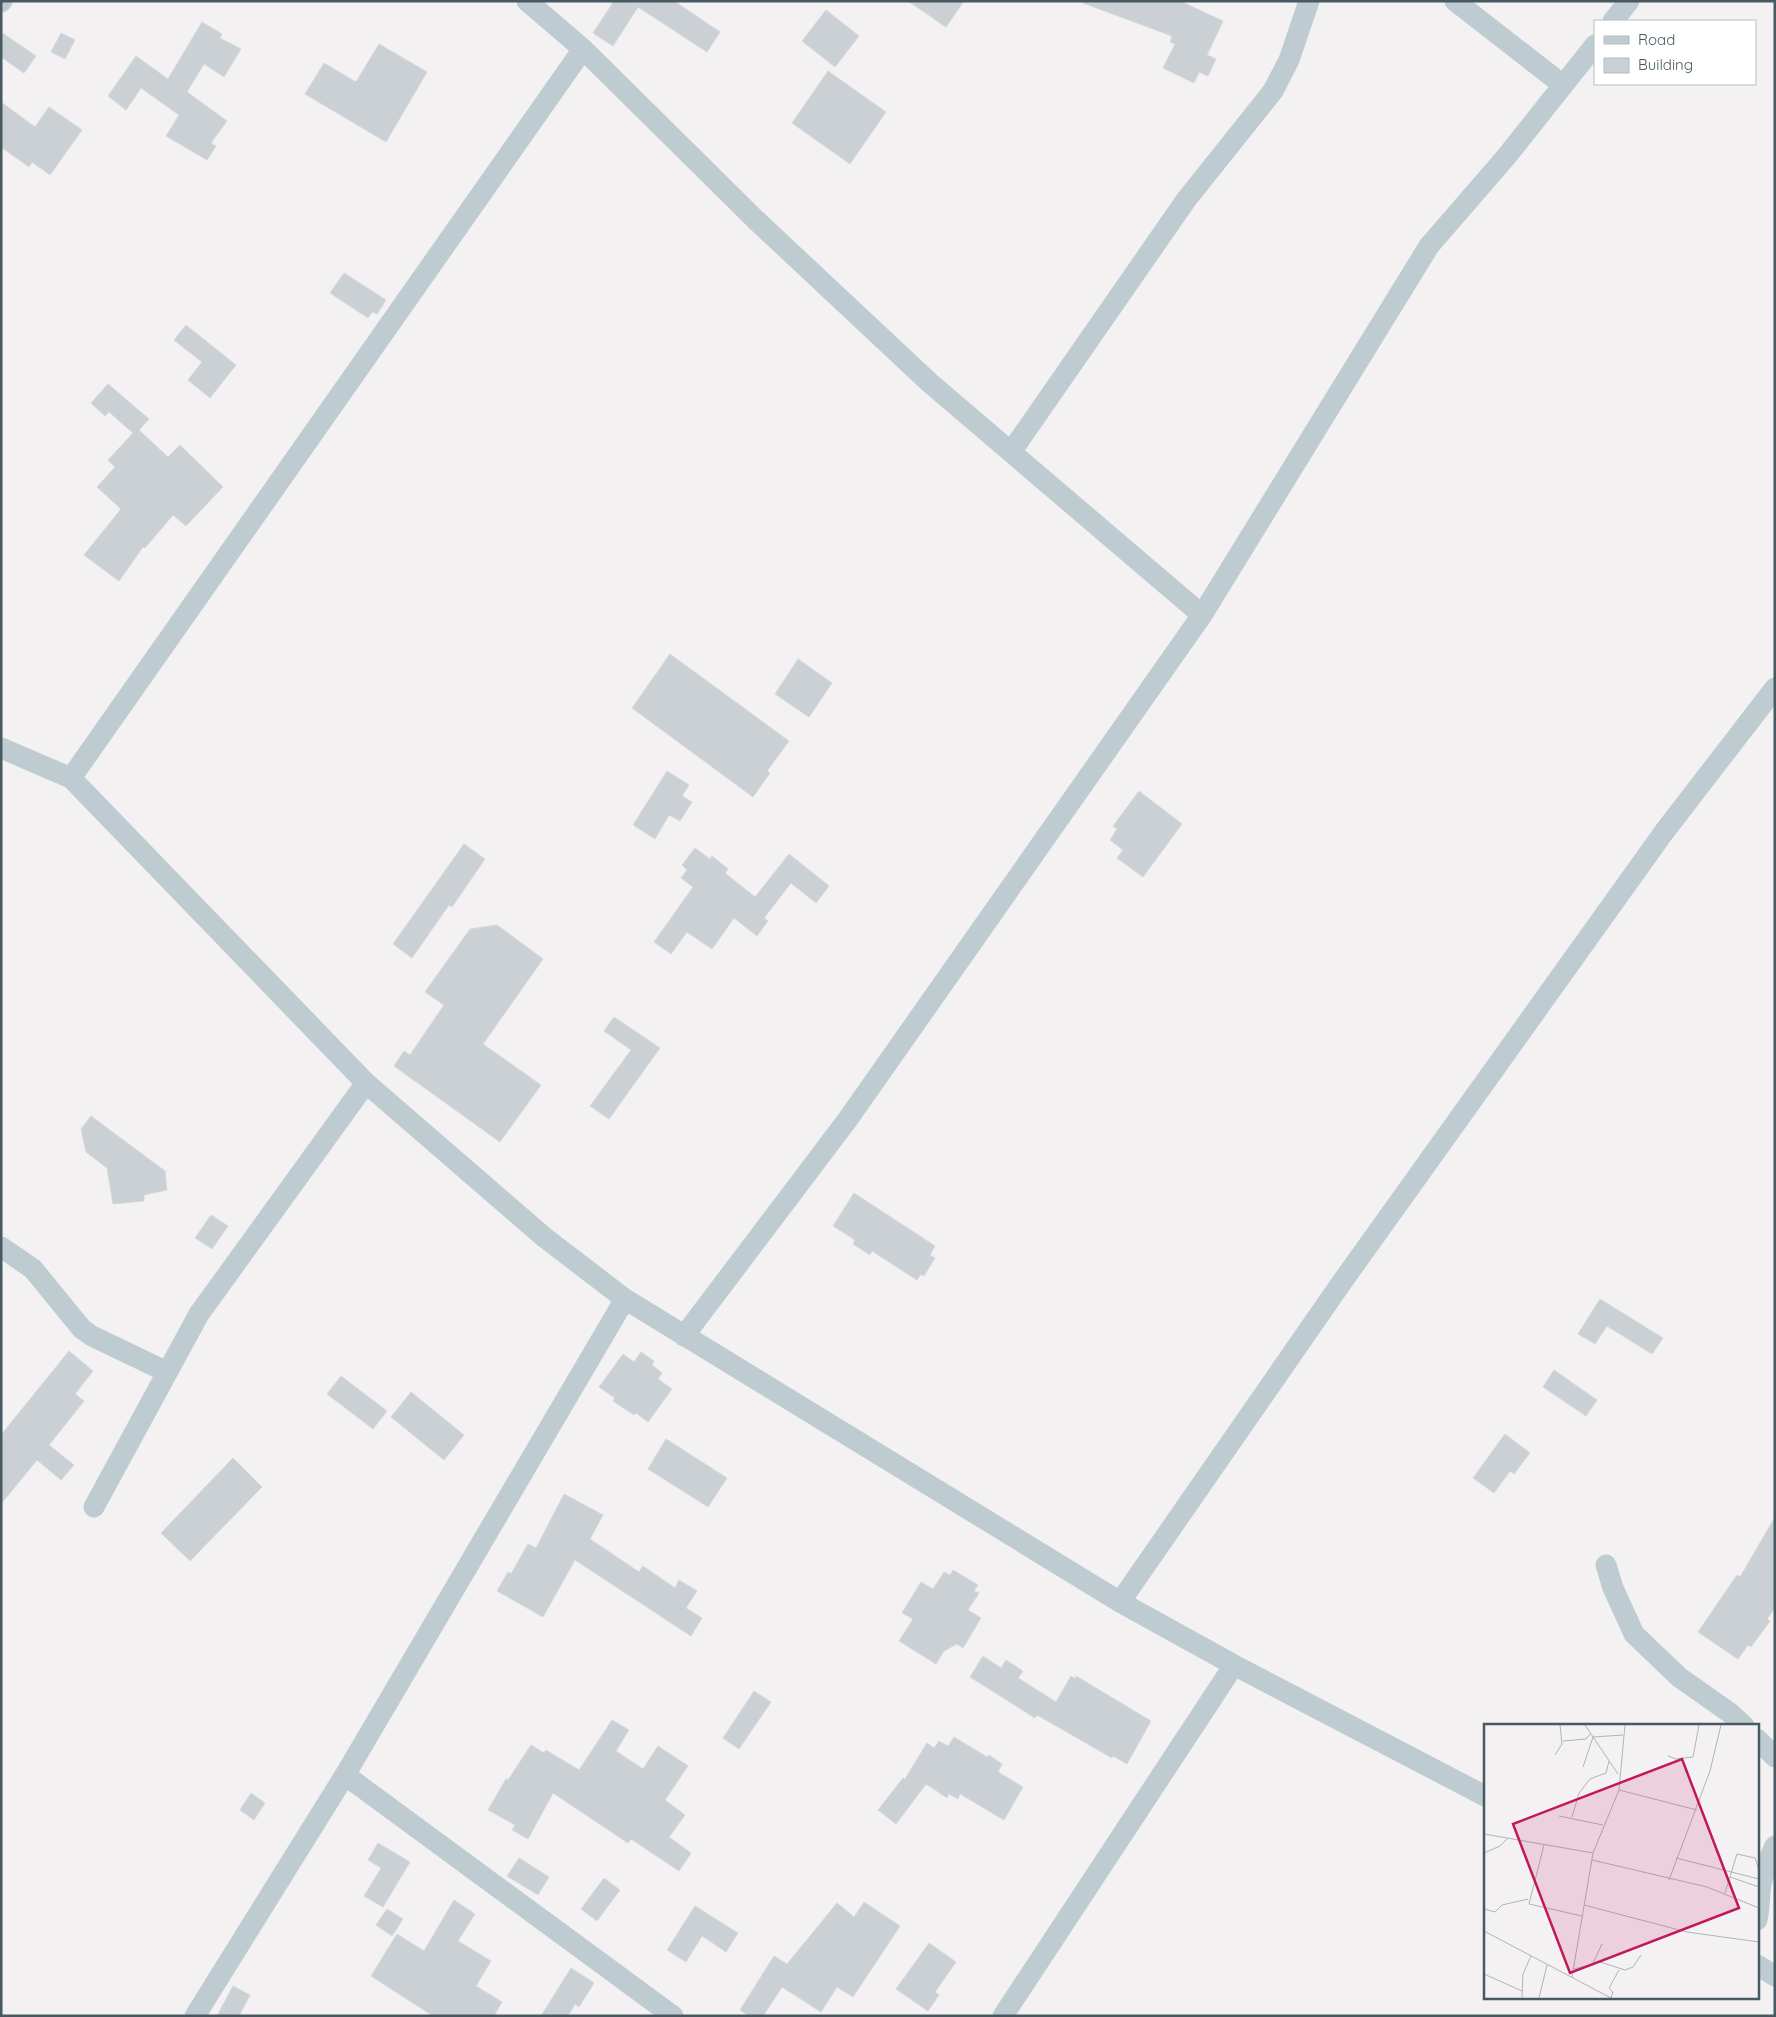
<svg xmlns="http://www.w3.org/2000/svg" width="1776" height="2017" font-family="Quicksand,sans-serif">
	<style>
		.building { fill: #cbd0d4; stroke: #d5d9dd }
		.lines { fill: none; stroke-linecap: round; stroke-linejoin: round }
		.street { stroke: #beccd2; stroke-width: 21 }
		.inset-road { fill: none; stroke: #afb4b8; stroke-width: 1 }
		.view { fill: #c2185b; fill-opacity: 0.15; stroke: #c2185b; stroke-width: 2.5 }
		.inset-edge { fill: none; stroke: #475961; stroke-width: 2.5 }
	</style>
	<rect width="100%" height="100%" fill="#f4f1f2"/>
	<!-- building -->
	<path class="building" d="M614,1H674L720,32L707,52L638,7L613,46L593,33Z
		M908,1H964L946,27Z
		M1084,1H1180L1223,21L1207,55L1216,59L1208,76L1199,72L1194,83L1163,68L1175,44L1170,42L1172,36L1083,3Z
		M826,10L859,36L835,67L802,41Z
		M202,22L222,34L220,38L241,49L224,77L204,64L187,92L227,121L211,143L216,146L207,160L166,136L179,115L141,88L126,110L108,96L136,56L168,79Z
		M1,32L36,56L24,73L1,57Z
		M61,33L75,40L65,59L51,52Z
		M379,44L427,72L386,142L305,94L324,63L356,82Z
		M828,71L886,112L850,164L792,123Z
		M1,102L35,127L49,107L82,130L50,175L32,162L29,167L1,147Z
		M344,273L386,300L377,314L372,312L368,318L330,293Z
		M186,325L236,365L210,398L188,380L202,362L174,340Z
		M108,384L149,419L139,430L168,457L180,445L223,487L186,526L173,515L145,548L143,547L119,581L84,555L121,509L97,487L115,467L108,460L133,433L109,412L105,416L91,403Z
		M670,654L789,741L767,771L770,773L753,797L632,708Z
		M798,659L832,683L809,717L775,694Z
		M667,771L689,785L682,796L692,802L680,821L669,815L655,839L633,825Z
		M1139,791L1182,824L1143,877L1117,858L1123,850L1110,840L1117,829L1113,826Z
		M464,844L485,859L452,907L449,905L412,958L393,944Z
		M695,848L710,859L712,856L728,869L725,873L755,897L789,854L829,886L816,903L791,883L764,918L768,921L757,936L734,918L712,949L687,932L671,954L654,942L693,887L681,878L687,870L682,865Z
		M497,925L543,959L483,1044L541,1085L500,1142L394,1066L404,1051L410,1055L444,1005L425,992L470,929Z
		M614,1017L660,1048L609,1119L590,1106L631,1050L604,1031Z
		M91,1116L165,1171L167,1190L144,1195V1201L113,1204L107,1168L86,1152L81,1129Z
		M854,1193L935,1246L930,1255L935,1258L924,1276L921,1274L917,1280L872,1251L870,1255L853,1244L855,1240L833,1226Z
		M211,1215L228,1226L212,1249L195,1238Z
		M1600,1299L1663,1338L1652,1354L1607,1326L1595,1344L1578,1334Z
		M69,1351L93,1371L75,1394L84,1401L49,1445L74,1465L61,1480L37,1460L1,1504V1435Z
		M641,1352L654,1361L652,1365L662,1373L658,1379L672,1389L648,1422L636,1413L634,1415L613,1401L615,1398L599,1387L623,1354L634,1362Z
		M1554,1370L1597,1400L1586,1416L1543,1387Z
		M341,1376L387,1411L373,1429L327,1394Z
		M411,1392L464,1435L444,1460L391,1417Z
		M1505,1434L1530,1453L1514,1474L1510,1471L1494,1493L1473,1478Z
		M666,1439L727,1478L708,1507L648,1469Z
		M233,1458L262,1487L190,1561L161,1533Z
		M564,1494L603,1515L590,1539L639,1572L643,1566L675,1588L679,1580L697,1591L686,1608L702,1618L691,1636L575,1560L543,1617L497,1591L508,1572L511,1574L528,1544L536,1548Z
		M1775,1517V1608L1767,1619L1770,1621L1751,1647L1748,1645L1738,1659L1698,1632L1737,1575L1740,1577Z
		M953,1570L978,1585L974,1591L979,1593L968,1610L981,1618L963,1648L957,1644L944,1651L936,1664L899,1641L913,1619L902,1613L921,1582L933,1589L944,1572L950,1575Z
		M983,1656L1001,1668L1006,1660L1023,1671L1018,1678L1056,1702L1071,1676L1075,1679L1076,1676L1151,1721L1127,1764L1113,1756L1112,1758L1037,1715L1035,1718L970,1677Z
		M754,1691L771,1702L739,1749L723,1738Z
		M612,1720L629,1730L616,1751L643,1769L658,1746L688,1766L665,1800L685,1815L669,1837L691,1853L679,1871L631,1839L628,1843L553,1793L528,1839L512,1830L515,1825L488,1810L506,1779L508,1780L531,1745L544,1753L546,1750L579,1770Z
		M954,1737L987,1757L989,1755L1002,1764L998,1772L1023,1787L1004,1820L960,1794L958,1799L949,1794L947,1798L926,1784L896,1824L878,1810L903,1778L905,1779L927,1743L934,1748L939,1741L948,1746Z
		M251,1793L265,1803L254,1820L240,1810Z
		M378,1843L410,1862L383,1907L364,1896L381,1868L368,1860Z
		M519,1858L549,1877L538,1895L507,1876Z
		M604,1878L620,1890L597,1921L581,1909Z
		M454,1900L475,1914L458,1941L491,1961L476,1986L502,2002L494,2016H433L371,1976L397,1934L424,1951Z
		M864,1902L900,1926L853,1997L837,1987L821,2012L782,1987L763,2016H749L740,2010L774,1956L787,1964L837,1903L854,1917Z
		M695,1906L738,1933L726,1952L702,1936L686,1962L667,1950Z
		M387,1909L403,1919L392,1936L376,1925Z
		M929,1943L956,1962L935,1992L939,1995L928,2011L896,1989Z
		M571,1968L594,1983L579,2007L575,2004L568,2016H541Z
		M233,1986L250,1995L239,2016H217Z"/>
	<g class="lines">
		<!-- street -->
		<path class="street" d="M527,1L583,49L757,221L930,383L1202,615
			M1455,1L1563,85
			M1,2L2,1
			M1613,21L1629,1
			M1011,452L1186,200L1273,91L1289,60L1309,1
			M1,748L71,778L366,1083L544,1237L625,1299L1120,1602L1234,1665L1485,1796
			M71,778L583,49
			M1,1247L33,1269L82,1329L92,1336L167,1372
			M684,1336L848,1119L1202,615L1429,246L1506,157L1595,45
			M94,1507L199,1314L366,1083
			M1606,1565L1613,1588L1634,1634L1679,1677L1730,1713L1744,1726
			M1120,1602L1342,1282L1664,832L1775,688
			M1757,1739L1775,1757
			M345,1775L673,2016
			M1757,1920C1760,1908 1759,1896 1761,1884C1764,1871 1769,1859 1775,1846
			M1757,1965L1775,1976
			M195,2016L345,1775L625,1299
			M1003,2016L1234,1665"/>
	</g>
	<!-- overview -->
	<g transform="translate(1484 1724)">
		<rect width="275" height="275" fill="#f4f1f2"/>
		<path class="inset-road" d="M101,1L134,50M79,17L102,15L107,9M71,31L78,20L76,1M184,32L192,35L209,33L215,1M99,43L109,13L139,11M135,66L213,86M75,92L119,101M88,93L95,69L106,55L122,49L125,37M0,110L109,129M60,121L45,180L98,192M0,129L16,122L24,114M192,134L275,155M108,136L223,163L275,184M246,153L275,163M185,156L226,47L237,1M241,169L253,130L271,134L275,146M100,181L203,208L275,218M0,185L11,188L18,181L44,175M0,207L127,274M108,241L118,220M90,245L116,238L141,246L149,243L157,231M0,250L38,267M88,253L109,129L135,66L141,1M38,274L39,250L47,232M55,274L63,241M127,274L129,268L125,264L135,246"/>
		<path class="view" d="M198,35L255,184L86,249L29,100Z"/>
		<rect width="275" height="275" class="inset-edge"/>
	</g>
	<!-- border -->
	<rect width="1776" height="2017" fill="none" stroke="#475961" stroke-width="5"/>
	<!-- legend -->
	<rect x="1594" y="20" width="162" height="65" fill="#ffffff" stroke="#b5bdc0"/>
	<rect x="1604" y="36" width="25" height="8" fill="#beccd2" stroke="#b5bdc0"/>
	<text x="1638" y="45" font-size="15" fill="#475961">Road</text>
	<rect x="1604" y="58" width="25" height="15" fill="#cbd0d4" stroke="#b5bdc0"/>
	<text x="1638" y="70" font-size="15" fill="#475961">Building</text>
</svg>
